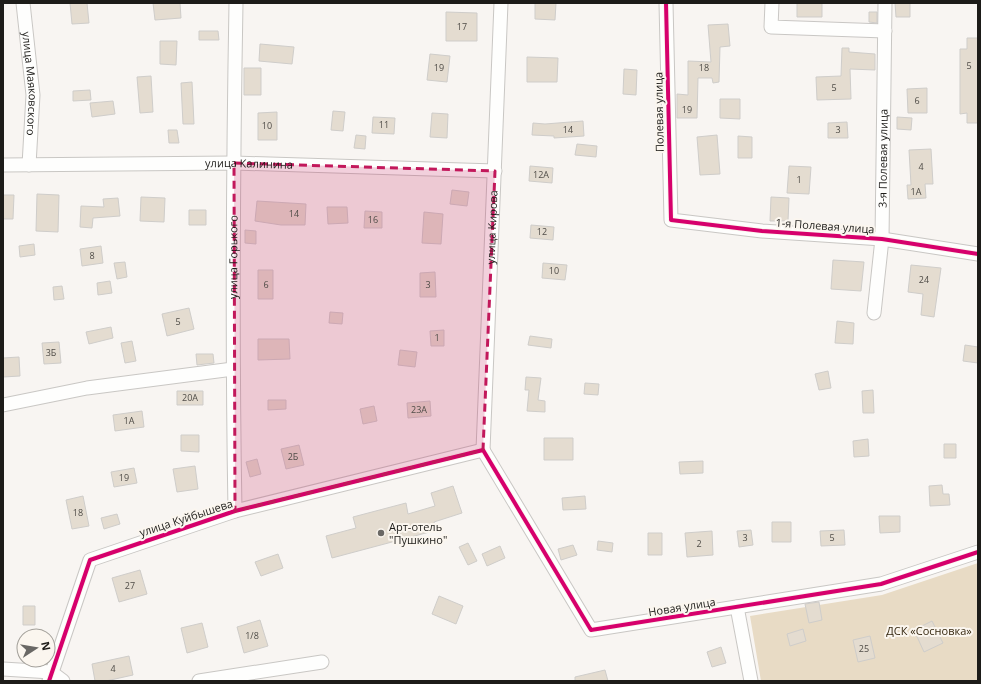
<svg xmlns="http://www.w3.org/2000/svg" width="981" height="684" font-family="'Open Sans',sans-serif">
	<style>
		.green { fill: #e8dbc5 }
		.building { fill: #e4dcd0; stroke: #cfcdca }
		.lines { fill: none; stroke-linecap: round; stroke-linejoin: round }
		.minor-casing { stroke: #c9c7c4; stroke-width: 15 }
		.minor { stroke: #fefefd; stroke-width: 13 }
		.cycleway-casing { stroke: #fbf6ef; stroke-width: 6 }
		.cycleway { stroke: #d6006c; stroke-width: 4 }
		.marked { fill: #c2185b; fill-opacity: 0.2; stroke: #c2185b; stroke-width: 3; stroke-dasharray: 8 5; stroke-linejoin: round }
		.poi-dot { fill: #6a6865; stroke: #fbf6ef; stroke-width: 1.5 }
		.labels { text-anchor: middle; stroke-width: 4; stroke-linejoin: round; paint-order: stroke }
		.number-label { font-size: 9px; fill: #4f4c47 }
		.street-label { font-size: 11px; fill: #1d1c19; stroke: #fbf6ef }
		.poi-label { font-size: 11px; fill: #1d1c19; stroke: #fbf6ef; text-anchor: start }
		.park-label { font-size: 11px; fill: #35270f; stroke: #fbf6ef }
	</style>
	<rect width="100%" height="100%" fill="#f8f5f2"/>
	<!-- green -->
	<path class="green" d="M978,563V681H761L750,616L882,595Z"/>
	<!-- building -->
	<path class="building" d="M70,3H87L89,23L72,24Z
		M153,3H180L181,18L155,20Z
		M535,3H556L555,20L535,19Z
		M797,3H822V17H797Z
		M895,3H910V17H896Z
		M446,12L477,13V41H446Z
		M869,12H877V23L869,22Z
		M728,24L730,46L720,47L719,82L713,83L712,78H698L697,118H677V94L688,95V61L711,62L708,25Z
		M199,31H218L219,40H199Z
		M967,38H978V123H967V113L960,114V49H967Z
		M160,41H177L176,65L160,64Z
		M260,44L294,47L292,64L259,61Z
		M842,48H849V52L875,54V70L850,69L851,99L817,100L816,77L841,76Z
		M430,54L450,56L447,82L427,80Z
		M527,57L558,58L557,82H527Z
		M244,68H261V95H244Z
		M624,69L637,70L636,95L623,94Z
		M151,76L153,112L140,113L137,77Z
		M192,82L194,124H183L181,83Z
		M927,88V113H908L907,89Z
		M90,90L91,100L73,101V91Z
		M720,99H740V119L720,118Z
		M113,101L115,114L92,117L90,103Z
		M333,111L345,112L343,131L331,130Z
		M277,112V140H258V113Z
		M432,113L448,114L447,138L430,137Z
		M373,117L395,118L394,134L372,133Z
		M897,117L912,118L911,130L897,129Z
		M583,121L584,136L554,138V136L532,135L533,123L545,124Z
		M847,122L848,138H828V123Z
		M168,130H177L179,143H169Z
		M356,135L366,136L365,149L354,148Z
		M717,135L720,174L700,175L697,137Z
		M738,136L752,137V158H738Z
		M577,144L597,146L596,157L575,155Z
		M931,149L933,184H925L926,198L908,199L907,185H911L909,150Z
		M530,166L553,168L552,183L529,181Z
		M789,166L811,167L809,194L787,193Z
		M452,190L469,192L467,206L450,204Z
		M37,194L59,195L58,232L36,231Z
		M3,195H14L13,219H3Z
		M141,197L165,198L164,222L140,221Z
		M771,197L789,198L788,221H770Z
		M118,198L120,216L93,218L92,228L80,227L81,206L104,207L103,199Z
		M257,201L306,204L305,225H281L255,221Z
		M327,207H347L348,223L328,224Z
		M189,210H206V225H189Z
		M365,211L382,212V228H364Z
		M424,212L443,214L441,244L422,243Z
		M531,225L554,227L553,240L530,238Z
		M245,230L256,231V244L245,243Z
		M34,244L35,255L20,257L19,246Z
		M101,246L103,263L82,266L80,249Z
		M833,260L864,262L861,291L831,289Z
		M125,262L127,277L117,279L114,263Z
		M543,263L567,265L565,280L542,278Z
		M911,265L941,268L934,317L921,315L923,294L908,292Z
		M258,270H273V299H258Z
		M435,272L436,297H420V273Z
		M110,281L112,293L98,295L97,283Z
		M62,286L64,299L54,300L53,287Z
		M189,308L194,329L167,336L162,314Z
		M330,312L343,313L342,324L329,323Z
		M837,321L854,323L853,344L835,343Z
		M111,327L113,338L89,344L86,332Z
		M444,330V346H431L430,331Z
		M530,336L552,339L551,348L528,345Z
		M258,339H289L290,359L258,360Z
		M132,341L136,361L125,363L121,343Z
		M59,342L61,363L44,364L42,343Z
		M965,345L978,347V363L963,361Z
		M400,350L417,352L415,367L398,365Z
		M196,354H213L214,363L197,365Z
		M19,357L20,376L3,377V358Z
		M828,371L831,388L819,390L815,374Z
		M526,377L541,378L538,400L545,401V412L527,411L529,390H525Z
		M585,383L599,384L598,395L584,394Z
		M873,390L874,413H863L862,391Z
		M177,391H203V405H177Z
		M268,400H286V409L268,410Z
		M430,401L431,416L408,418L407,403Z
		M374,406L377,421L363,424L360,409Z
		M142,411L144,427L115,431L113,415Z
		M181,435H199V452L181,451Z
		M544,438H573V460H544Z
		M868,439L869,456L854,457L853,441Z
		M944,444H956V458H944Z
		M299,445L304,465L286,469L281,449Z
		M257,459L261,474L250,477L246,462Z
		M703,461V473L680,474L679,462Z
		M195,466L198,489L177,492L173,469Z
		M134,468L137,483L114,487L111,472Z
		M942,485L943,494H949L950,505L930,506L929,486Z
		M453,486L462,513L434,522L437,530L332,558L326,536L356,528L353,517L406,503L408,514L435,506L431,493Z
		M83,496L89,526L72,529L66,500Z
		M585,496L586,509L563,510L562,498Z
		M117,514L120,524L104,529L101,518Z
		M879,516H900V532L880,533Z
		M772,522H791V542H772Z
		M751,530L753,545L739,547L737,531Z
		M844,530L845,545L821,546L820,531Z
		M712,531L713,555L687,557L685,533Z
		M648,533H662V555H648Z
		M598,541L613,543L612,552L597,550Z
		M468,543L477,561L468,565L459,547Z
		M573,545L577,555L561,560L558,549Z
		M500,546L505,558L487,566L482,554Z
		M278,554L283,568L261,576L255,562Z
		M140,570L147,594L119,602L112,578Z
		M439,596L463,606L456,624L432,614Z
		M819,602L822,620L809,623L805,604Z
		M23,606H35V625H23Z
		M260,620L268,646L244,653L237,627Z
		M932,621L943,643L924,652L914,630Z
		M202,623L208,647L187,653L181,628Z
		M803,629L806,641L790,646L787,634Z
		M870,636L875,658L858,662L853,640Z
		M721,647L726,663L712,667L707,652Z
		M129,656L133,675L106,681H95L92,664Z
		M605,670L608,681H575V677Z"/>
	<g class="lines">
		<!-- minor casing -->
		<g class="minor-casing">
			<g id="minor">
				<path id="s1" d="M23,3L33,95L29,165"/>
				<path d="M666,3L671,220L762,231L882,239L978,254"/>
				<path d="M772,3L771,27L885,31"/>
				<path id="s2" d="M3,165L234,163L495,171"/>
				<path id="s3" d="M874,313L882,239L885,3"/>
				<path d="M3,405L87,388L233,369"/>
				<path d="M483,450L591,630L881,584L978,552"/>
				<path id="s4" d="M483,450L501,3"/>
				<path id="s5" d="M235,511C232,342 233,172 236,3"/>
				<path d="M737,607L751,681"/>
				<path d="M3,669L51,672L63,681"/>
				<path d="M49,681L90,560L235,511L483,450"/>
				<path d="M199,681L322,662"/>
			</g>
		</g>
		<!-- minor -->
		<use href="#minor" class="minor"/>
		<!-- cycleway casing -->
		<g class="cycleway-casing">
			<path id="cycleway" d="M666,3L671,220L762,231L882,239L978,254
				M49,681L90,560L235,511L483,450L591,630L881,584L978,552"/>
		</g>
		<!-- cycleway -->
		<use href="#cycleway" class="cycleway"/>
	</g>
	<!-- marked area -->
	<path class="marked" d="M234,163L495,171L483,450L235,511Z"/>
	<!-- markers -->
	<circle class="poi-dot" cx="381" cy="533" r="4"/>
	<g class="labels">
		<!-- number labels -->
		<g class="number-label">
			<text x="462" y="30">17</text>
			<text x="969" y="69">5</text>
			<text x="439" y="71">19</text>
			<text x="704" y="71">18</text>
			<text x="834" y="91">5</text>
			<text x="917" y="104">6</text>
			<text x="687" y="113">19</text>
			<text x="384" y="128">11</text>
			<text x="267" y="129">10</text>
			<text x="568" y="133">14</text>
			<text x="838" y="133">3</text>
			<text x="921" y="170">4</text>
			<text x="541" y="178">12А</text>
			<text x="799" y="183">1</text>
			<text x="916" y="195">1А</text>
			<text x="294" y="217">14</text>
			<text x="373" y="223">16</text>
			<text x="542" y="235">12</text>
			<text x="92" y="259">8</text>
			<text x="554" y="274">10</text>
			<text x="924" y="283">24</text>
			<text x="266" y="288">6</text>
			<text x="428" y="288">3</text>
			<text x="178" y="325">5</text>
			<text x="437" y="341">1</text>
			<text x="51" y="356">3Б</text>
			<text x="190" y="401">20А</text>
			<text x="419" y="413">23А</text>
			<text x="129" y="424">1А</text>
			<text x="293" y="460">2Б</text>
			<text x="124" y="481">19</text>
			<text x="78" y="516">18</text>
			<text x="745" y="541">3</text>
			<text x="832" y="541">5</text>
			<text x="699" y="547">2</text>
			<text x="130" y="589">27</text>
			<text x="252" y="639">1/8</text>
			<text x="864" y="652">25</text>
			<text x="113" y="672">4</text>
		</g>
		<!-- street labels -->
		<g class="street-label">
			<text dy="4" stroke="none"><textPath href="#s1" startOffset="81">улица Маяковского</textPath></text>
			<text transform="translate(659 112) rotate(-91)" y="4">Полевая улица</text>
			<text dy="4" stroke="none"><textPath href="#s3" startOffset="155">3-я Полевая улица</textPath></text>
			<text dy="4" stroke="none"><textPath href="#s2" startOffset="246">улица Калинина</textPath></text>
			<text transform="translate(825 226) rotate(4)" y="4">1-я Полевая улица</text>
			<text dy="4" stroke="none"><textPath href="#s4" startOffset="223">улица Кирова</textPath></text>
			<text dy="4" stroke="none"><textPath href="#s5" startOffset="254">улица Горького</textPath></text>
			<text transform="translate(186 518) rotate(-18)" y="4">улица Куйбышева</text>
			<text transform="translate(682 607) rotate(-9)" y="4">Новая улица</text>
		</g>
		<!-- poi labels -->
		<g class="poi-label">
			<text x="389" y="531">Арт-отель<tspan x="389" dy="13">"Пушкино"</tspan></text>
		</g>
		<!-- park labels -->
		<g class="park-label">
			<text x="929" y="635">ДСК «Сосновка»</text>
		</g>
	</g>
	<!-- border -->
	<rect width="981" height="684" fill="none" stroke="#1d1c19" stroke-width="8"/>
	<!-- north arrow -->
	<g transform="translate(36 648) rotate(78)"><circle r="19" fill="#fbf6ef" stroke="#a29f99"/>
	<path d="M0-3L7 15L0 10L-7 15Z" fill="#6a6865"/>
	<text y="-6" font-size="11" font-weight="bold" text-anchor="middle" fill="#1d1c19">N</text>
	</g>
</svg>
